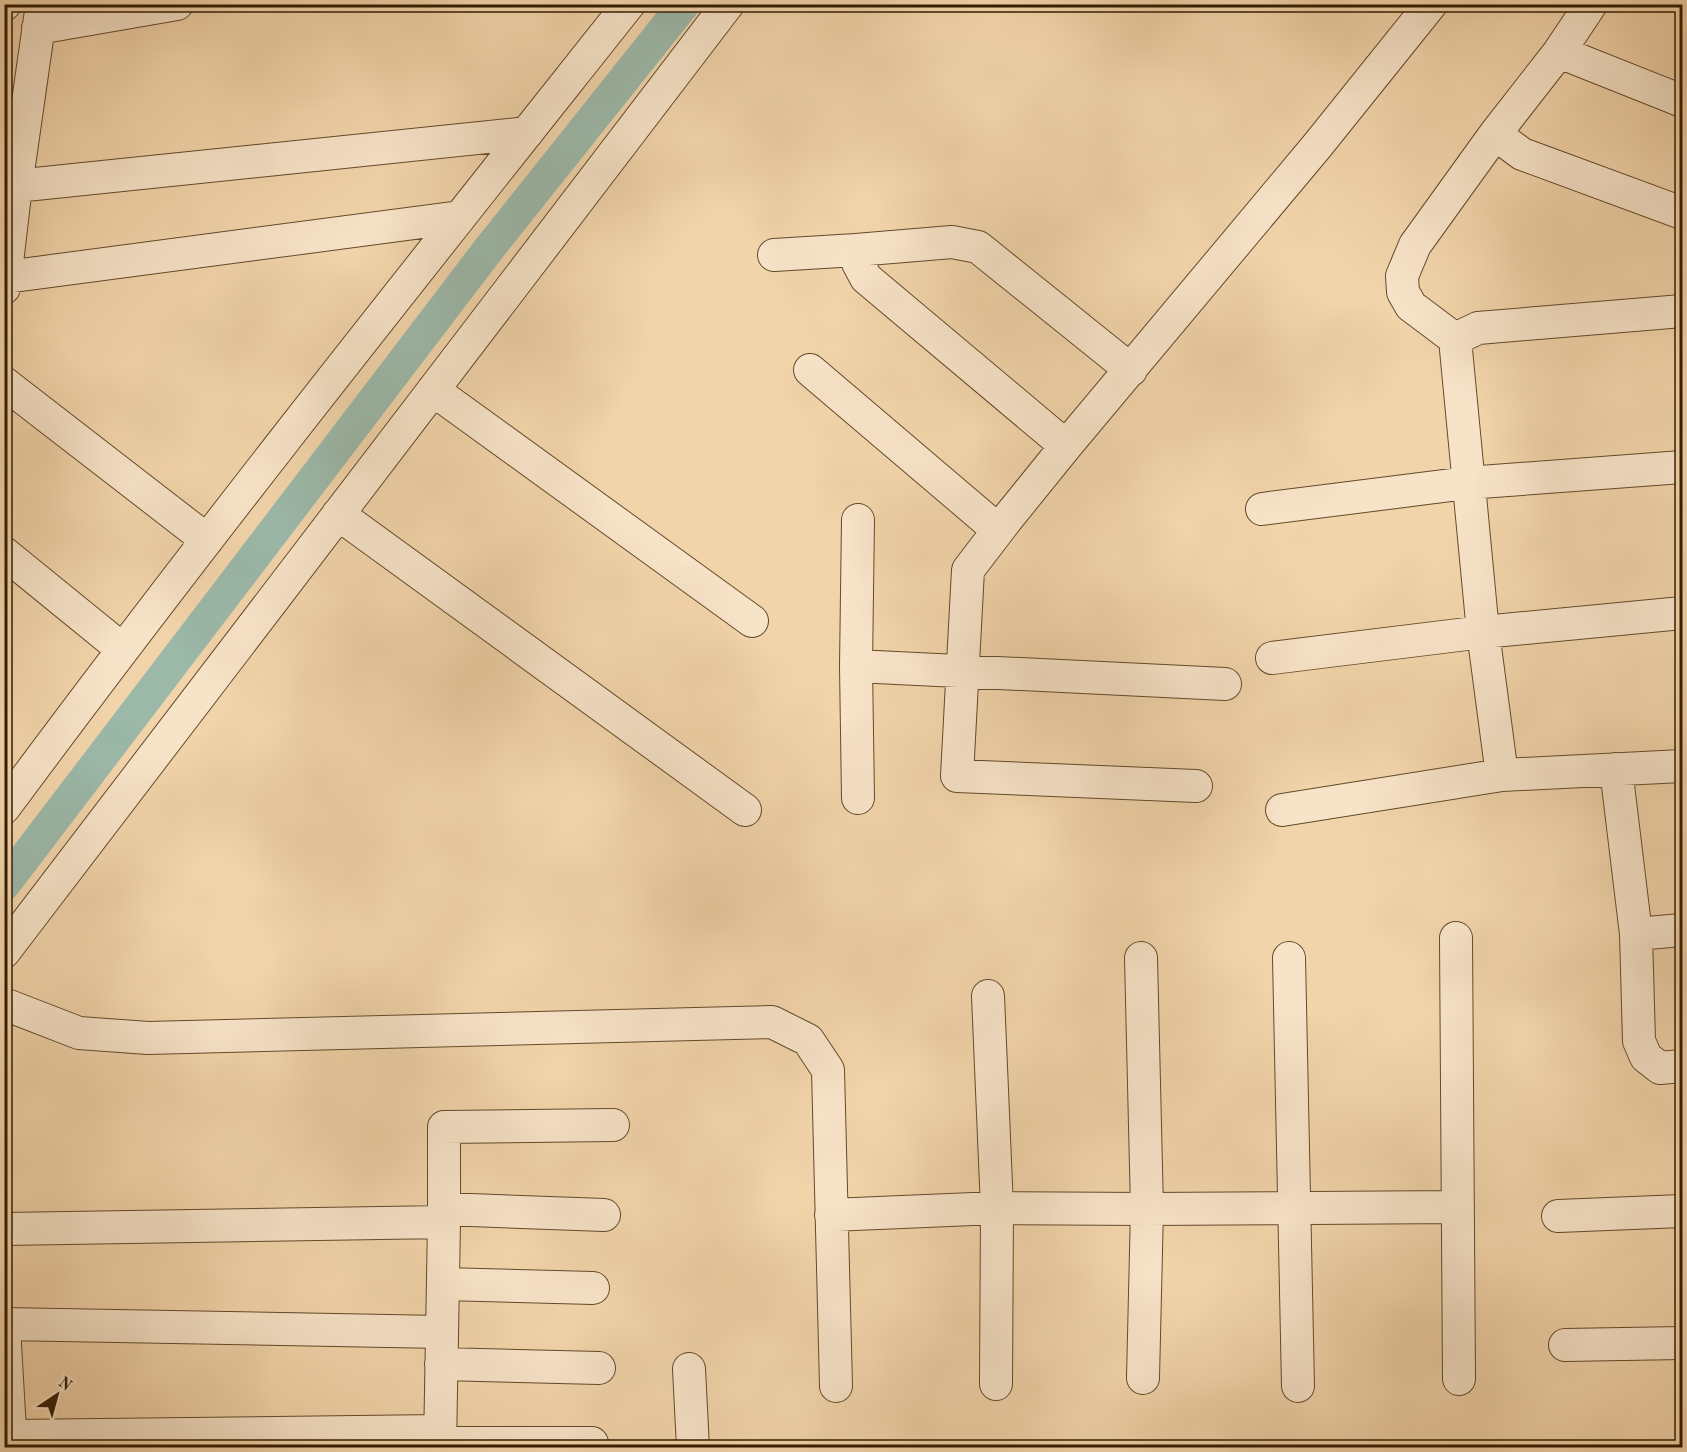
<svg xmlns="http://www.w3.org/2000/svg" width="1687" height="1452" font-family="'Old Standard TT',serif">
	<style>
		.lines { fill: none; stroke-linecap: round; stroke-linejoin: round }
		.canal { stroke: #9bb8a9; stroke-width: 32 }
		.minor-casing { stroke: #634a2a; stroke-width: 34 }
		.minor { stroke: #f7e3c8; stroke-width: 32 }
	</style>
	<rect width="100%" height="100%" fill="#f2d4aa"/>
	<filter id="stains"><feTurbulence type="fractalNoise" baseFrequency=".00333" numOctaves="4"/><feColorMatrix values="0 0 0 0 .2 0 0 0 0 .09 0 0 0 0 .02 0 0 0 .5 -.17"/></filter>
	<radialGradient id="worn" r=".72"><stop offset=".6" stop-color="#630" stop-opacity="0"/><stop offset="1" stop-color="#630" stop-opacity=".3"/></radialGradient>
	<g class="lines">
		<!-- canal -->
		<path class="canal" d="M4,885L488,250L684,4"/>
		<!-- minor casing -->
		<g class="minor-casing">
			<path id="minor" d="M1591,4L1559,52L1495,134L1415,245L1402,276L1403,292L1411,306L1455,339L1483,632L1502,775L1682,766
				M4,5L5,4
				M38,28L177,4
				M1559,52L1682,101
				M1495,134L1522,154L1682,213
				M16,186L527,133
				M856,250L952,242L978,247L1131,370
				M774,255L856,250L858,263L866,278L1066,446
				M6,277L460,217
				M4,288L16,186L42,4
				M1455,339L1478,328L1682,311
				M810,370L998,530
				M4,383L207,540
				M433,390L752,621
				M1262,509L1467,483L1682,467
				M338,514L745,810
				M858,520L856,666L1225,684
				M4,553L122,649
				M1272,658L1483,632L1682,613
				M856,666L858,798
				M1616,769L1636,934L1639,1041L1646,1057L1660,1068L1682,1066
				M1196,786L957,776L968,570L1007,519L1066,446L1317,146L1431,4
				M4,808C206,535 418,270 629,4
				M1282,810L1502,775
				M1636,934L1682,930
				M1456,938L1459,1379
				M4,952L728,4
				M1141,958L1147,1209L1143,1378
				M1289,958L1298,1386
				M988,996L997,1208L996,1384
				M4,1004L79,1033L148,1038L772,1022L808,1040L828,1070L836,1386
				M444,1209L604,1215
				M831,1215L997,1208L1147,1209L1458,1207
				M1558,1216L1682,1211
				M4,1229L444,1222
				M443,1284L593,1288
				M4,1324L442,1332
				M4,1327L11,1448
				M1565,1345L1682,1343
				M441,1364L599,1368
				M689,1369L693,1448
				M11,1436L439,1431
				M439,1443H592
				M440,1448L444,1222V1127L613,1125"/>
		</g>
		<!-- minor -->
		<use href="#minor" class="minor"/>
	</g>
	<!-- margin -->
	<rect width="1687" height="1452" fill="none" stroke="#f2d4aa" stroke-width="24"/>
	<rect x="6" y="6" width="1675" height="1440" fill="none" stroke="#331c00" stroke-width="3"/>
	<rect x="12" y="12" width="1663" height="1428" fill="none" stroke="#331c00" stroke-width="1.5"/>
	<!-- north arrow -->
	<g transform="translate(57 1395) rotate(36)" stroke="#f7e3c8" stroke-width="4.5" paint-order="stroke">
	<path d="M0-4.5L10 22L0 15L-10 22Z" fill="#331c00"/>
	<text y="-9" font-size="16" font-weight="bold" text-anchor="middle" fill="#331c00">N</text>
	</g>
	<rect width="100%" height="100%" filter="url(#stains)"/>
	<rect width="100%" height="100%" fill="url(#worn)"/>
</svg>
